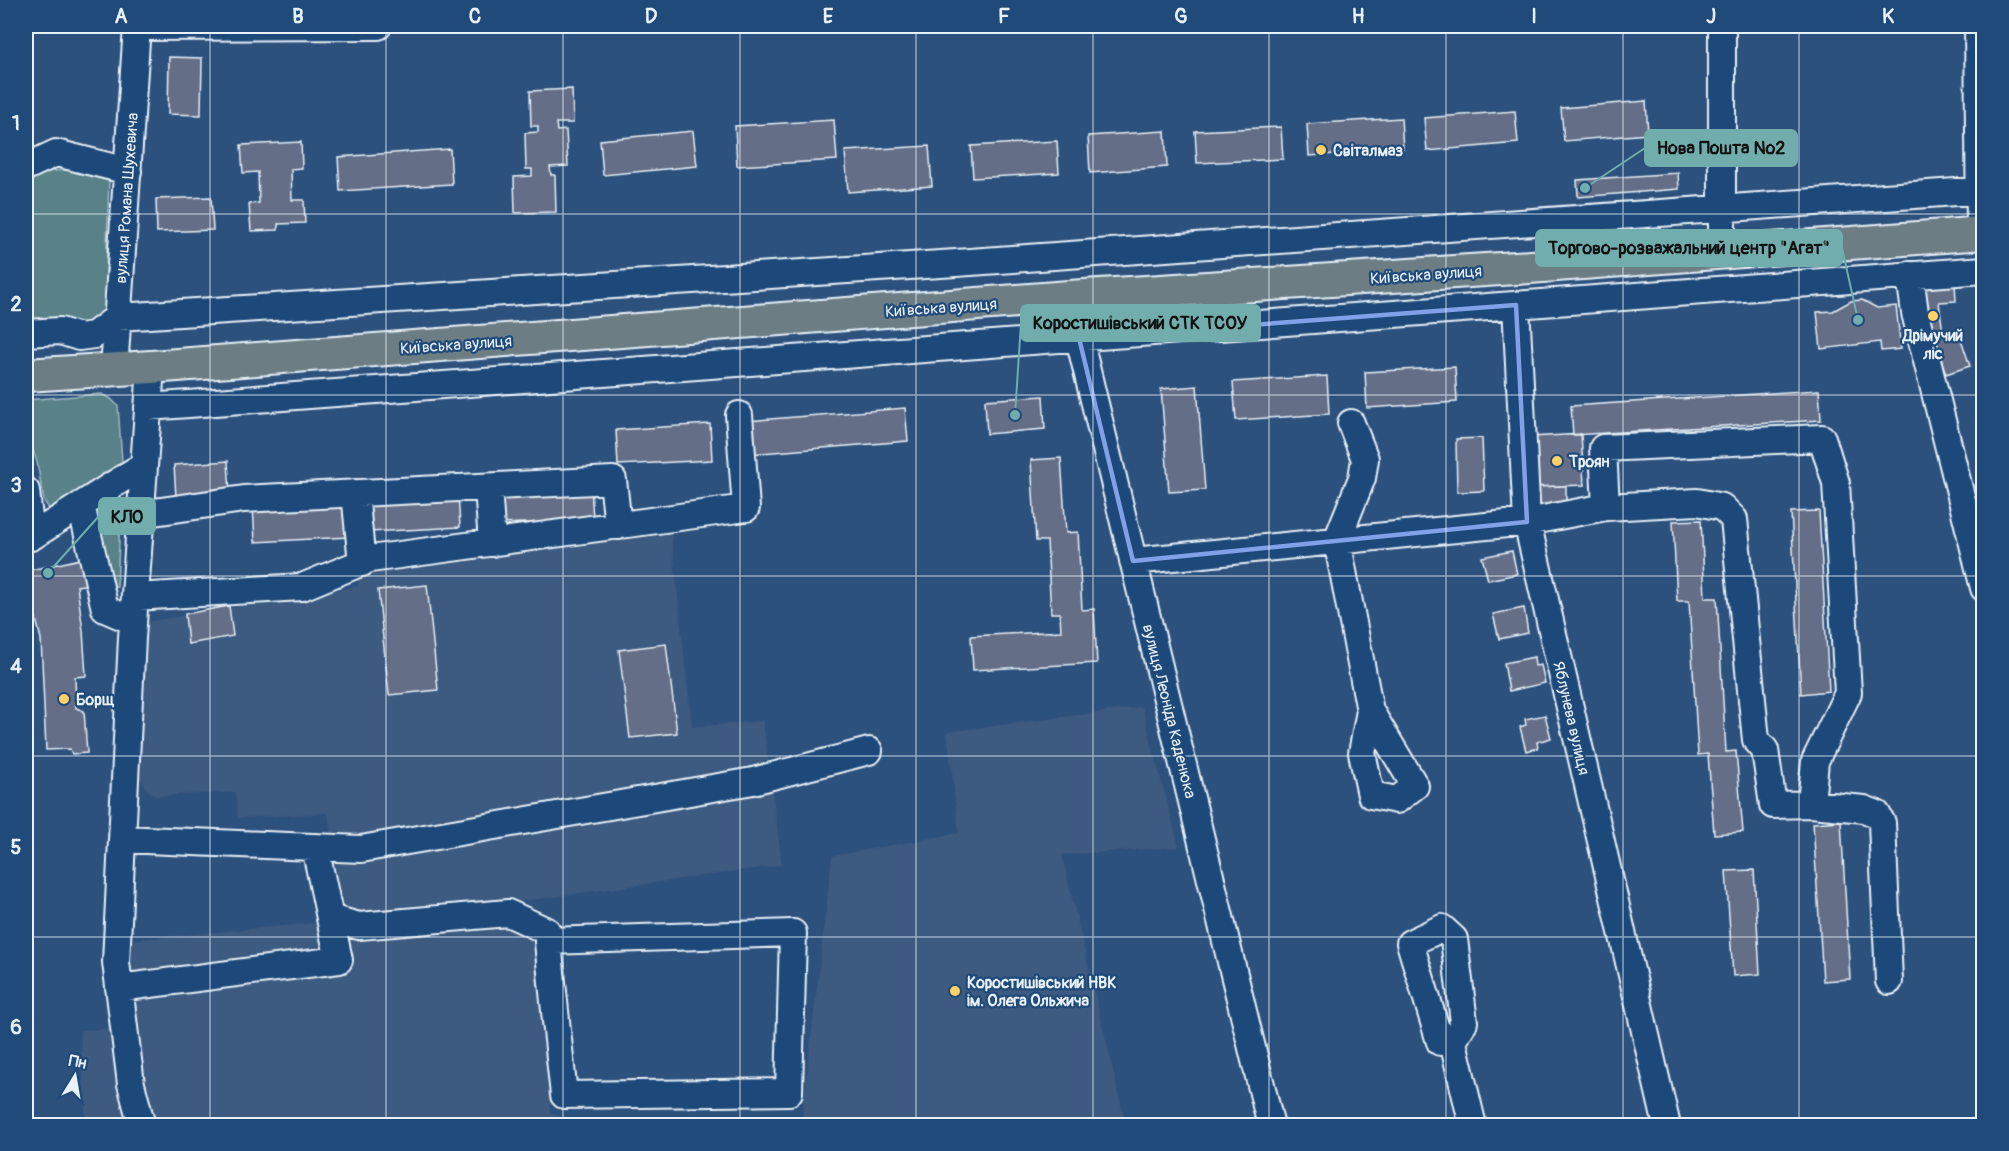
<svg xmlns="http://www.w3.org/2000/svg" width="2009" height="1151" font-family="Pangolin,sans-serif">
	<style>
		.built { fill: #3e5a80 }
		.green { fill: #588188; stroke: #a0b9c0; stroke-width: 1.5 }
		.building { fill: #656e87; stroke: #e8f1f8; stroke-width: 1.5 }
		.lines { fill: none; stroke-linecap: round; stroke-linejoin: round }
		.minor-casing { stroke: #e8f1f8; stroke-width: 30 }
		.major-casing { stroke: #e8f1f8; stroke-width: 36 }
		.minor { stroke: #1f4a7a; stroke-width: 26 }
		.major { stroke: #6c7e84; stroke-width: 32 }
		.marked { fill: none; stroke: #82a0e8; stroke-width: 4.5; stroke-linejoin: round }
		.grid { fill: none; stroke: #e8f1f8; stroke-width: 1.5; stroke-opacity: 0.55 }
		.poi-dot { fill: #ffd166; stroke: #1f4a7a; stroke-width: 2 }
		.labels { text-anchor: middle; stroke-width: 4.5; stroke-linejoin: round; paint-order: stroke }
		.poi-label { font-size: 16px; font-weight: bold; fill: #e8f1f8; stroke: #1f4a7a; text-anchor: start }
		.street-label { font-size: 16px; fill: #e8f1f8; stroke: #1f4a7a }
		.leader { fill: none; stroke: #71adac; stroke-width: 2 }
		.callout-dot { fill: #71adac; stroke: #1f4a7a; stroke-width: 2 }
		.callout { fill: #71adac; stroke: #71adac; stroke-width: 2 }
		.callout-label { font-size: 18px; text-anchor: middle; font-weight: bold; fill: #111 }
		.neatline { fill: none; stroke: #e8f1f8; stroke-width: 2 }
		.grid-label { font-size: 20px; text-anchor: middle; font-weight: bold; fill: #e8f1f8 }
	</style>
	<rect width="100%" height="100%" fill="#2d517d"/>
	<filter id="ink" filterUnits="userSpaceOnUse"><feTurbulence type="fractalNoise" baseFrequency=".0167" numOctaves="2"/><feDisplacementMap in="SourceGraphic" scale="12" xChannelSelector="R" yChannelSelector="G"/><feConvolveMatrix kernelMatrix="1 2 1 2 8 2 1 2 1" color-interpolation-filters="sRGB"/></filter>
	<g filter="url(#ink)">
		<!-- built -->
		<path class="built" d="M670,522L692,727L763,721L782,865L509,903L348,915L336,877L328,813L238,818L235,792L155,796L148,791L141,780L137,769L134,624L358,586L357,571L615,540L623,523Z
			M1142,707L1179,847L1062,855L1126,1125H801L832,856L959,833L947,732Z
			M494,915L538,936L550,971V1113L565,1118L570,1125H86L80,1030L135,1028L130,940L327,922Z"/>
		<!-- green -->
		<path class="green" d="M89,168L109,176L105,315L83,329L70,321L26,325V182L40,172Z
			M101,394L110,398L118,406L122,461L117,472L52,513L44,501L37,462L26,431V400Z
			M117,494L121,498L117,587L110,588L95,512L101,503Z"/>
		<!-- building -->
		<path class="building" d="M169,57L202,58L201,115L168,114Z
			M572,89L573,123H556L557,131L566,130L568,166L550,167L551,175H555L556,212L515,213L514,177L532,176V169H526L525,133L538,132V126H531L530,91Z
			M1646,101L1648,134L1564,141L1561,108Z
			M1515,111L1518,143L1427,151L1424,118Z
			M1401,118L1403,149L1309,156L1307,124Z
			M834,120L837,160L737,166L735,126Z
			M1281,127L1283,159L1197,163L1195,131Z
			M693,131L697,166L603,175L600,140Z
			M1165,131L1167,167L1090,173L1088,136Z
			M1057,141L1059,173L973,178L971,146Z
			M301,142L302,168L291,169L292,200H304L305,223L278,224V230L251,231L249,204L259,203L258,172L243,173L241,145Z
			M929,146L932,186L848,192L845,151Z
			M450,149L452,184L340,191L338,157Z
			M1678,173L1679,189L1578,197L1577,180Z
			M211,197L213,230L157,232L156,199Z
			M1955,283L1956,301L1939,302L1943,333L1958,330L1970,366L1946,374L1922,301L1924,285Z
			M1862,300L1877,308L1896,306L1901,349L1881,351L1880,342L1821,349L1817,312L1833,311L1851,301Z
			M1455,367L1457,402L1367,408L1365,372Z
			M1327,376L1329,414L1236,420L1233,382Z
			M1197,386L1205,490L1169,492L1161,389Z
			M1819,390L1821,420L1573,435L1571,406Z
			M1043,396L1045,429L987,434L985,400Z
			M905,408L908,441L750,454L747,421Z
			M710,424L712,460L618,465L616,430Z
			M1581,434L1584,485L1533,487L1531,437Z
			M1482,438L1484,491L1457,492L1456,439Z
			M1061,458L1066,533L1078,532L1082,610L1094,609L1097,663L973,670L971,636L1061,631L1060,613H1051L1047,541H1036L1031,460Z
			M228,461L230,494L176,497L174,465Z
			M591,486L593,520L500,524L498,489Z
			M1566,486V504L1534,505L1533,487Z
			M458,493L460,527L369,532L367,498Z
			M347,499L349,537L255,542L253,505Z
			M1819,511L1829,691L1801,694L1791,512Z
			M1701,520L1705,598H1717L1726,752L1736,751L1743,832L1714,834L1708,754L1698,755L1689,601H1677L1673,521Z
			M1512,551L1517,574L1488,580L1482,557Z
			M90,557L97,583L77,586L83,631L86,676L75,677L76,708L84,711L87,753L72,754L70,749L46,750L41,639L31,599L26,600V571Z
			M427,585L438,690L389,695L378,590Z
			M229,606L233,636L188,644L185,614Z
			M1524,608L1528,633L1499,639L1493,614Z
			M666,644L677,733L630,738L619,650Z
			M1534,657L1535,666L1541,665L1545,683L1509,691L1504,663Z
			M1545,715L1551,738L1537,742L1538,748L1526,751L1520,727L1526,725L1525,719Z
			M1841,821L1850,979L1823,981L1813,823Z
			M1754,870L1760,974L1733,976L1726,871Z
			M1971,1119L1972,1126H1869V1125Z"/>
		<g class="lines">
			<!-- minor casing -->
			<g class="minor-casing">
				<path id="minor" d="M1978,26L1980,233
					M137,27L378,26
					M26,167L56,153L128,171
					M1722,253V26
					M1910,275L1915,313L1984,588
					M1069,297L1271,1126
					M1516,305L1527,522L1667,1126
					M26,333L60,331L79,337L94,335L118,317L956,263L1984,190
					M114,370L137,26
					M148,407L1984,270
					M1351,423L1365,459L1362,478L1337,540L1370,711L1415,786L1397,800L1371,795L1362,753L1370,711
					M488,487L492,543
					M26,491L31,537L144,465
					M355,493L362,563
					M81,505L105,609L133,621
					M140,514L244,499L613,480L618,526
					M1133,561L1527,522L1606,507L1603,448L1822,438L1836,483L1848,693L1815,761L1811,804L1773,805L1765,750L1756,740L1734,519L1722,507L1697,502L1606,507
					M135,597L302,587L370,559L746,508L739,415
					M1811,804L1864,809L1877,814L1882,823L1889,981
					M122,839L361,849L753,781L869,751
					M315,847L330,918L359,926L508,913L547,931C552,985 558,1040 564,1095L789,1092L793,933L548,941
					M119,988L339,960L330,918
					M1453,1042H1440L1410,943L1442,928L1454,939L1464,1022L1453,1042L1473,1126
					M142,1126L131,1084L116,962L132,638L151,367"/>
			</g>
			<!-- major casing -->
			<g class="major-casing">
				<path id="major" d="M26,375L151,367L1069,297L1516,268L1984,233"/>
			</g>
			<!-- minor -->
			<use href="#minor" class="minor"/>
			<!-- major -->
			<use href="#major" class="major"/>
		</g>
	</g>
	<!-- marked area -->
	<path class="marked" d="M1516,305L1527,522L1133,561L1079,338Z"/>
	<!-- grid -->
	<path class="grid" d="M210,26V1126M386,26V1126M563,26V1126M740,26V1126M916,26V1126M1093,26V1126M1269,26V1126M1446,26V1126M1623,26V1126M1799,26V1126M26,214H1984M26,395H1984M26,576H1984M26,756H1984M26,937H1984"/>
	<!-- markers -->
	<g class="poi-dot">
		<circle cx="1321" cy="150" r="6"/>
		<circle cx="1933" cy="316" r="6"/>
		<circle cx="1557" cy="461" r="6"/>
		<circle cx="64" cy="699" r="6"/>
		<circle cx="955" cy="991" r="6"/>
	</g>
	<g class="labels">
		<!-- poi labels -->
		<g class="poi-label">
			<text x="1333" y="156">Світалмаз</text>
			<text x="1933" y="341" text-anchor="middle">Дрімучий<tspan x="1933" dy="18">ліс</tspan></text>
			<text x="1569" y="467">Троян</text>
			<text x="76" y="705">Борщ</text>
			<text x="967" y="988">Коростишівський НВК<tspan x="967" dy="18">ім. Олега Ольжича</tspan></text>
		</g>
		<!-- street labels -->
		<g class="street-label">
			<text transform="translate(126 198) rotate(-86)" y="6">вулиця Романа Шухевича</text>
			<text transform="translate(1426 274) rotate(-4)" y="6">Київська вулиця</text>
			<text transform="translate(941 307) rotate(-4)" y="6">Київська вулиця</text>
			<text transform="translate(456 344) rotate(-4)" y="6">Київська вулиця</text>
			<text transform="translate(1170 711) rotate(76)" y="6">вулиця Леоніда Каденюка</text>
			<text transform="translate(1572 718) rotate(77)" y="6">Яблунева вулиця</text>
		</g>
	</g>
	<!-- callouts -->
	<path class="leader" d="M1585 188L1645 148M1858 320L1842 248M1015 415L1021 323M48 573L99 516"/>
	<g class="callout-dot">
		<circle cx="1585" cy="188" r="6"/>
		<circle cx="1858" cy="320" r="6"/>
		<circle cx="1015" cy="415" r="6"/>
		<circle cx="48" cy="573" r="6"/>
	</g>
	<g class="callout">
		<rect x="1645" y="130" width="152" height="36" rx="6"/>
		<rect x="1536" y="230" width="306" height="36" rx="6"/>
		<rect x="1021" y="305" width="239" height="36" rx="6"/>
		<rect x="99" y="498" width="56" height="36" rx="6"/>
	</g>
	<g class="callout-label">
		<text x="1721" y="154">Нова Пошта №2</text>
		<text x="1689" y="254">Торгово-розважальний центр "Агат"</text>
		<text x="1140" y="329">Коростишівський СТК ТСОУ</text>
		<text x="127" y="523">КЛО</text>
	</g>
	<!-- margin -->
	<rect width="2009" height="1151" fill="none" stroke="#1f4a7a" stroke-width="66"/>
	<!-- north arrow -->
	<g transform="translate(75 1076) rotate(11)" stroke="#1f4a7a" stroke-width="4.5" paint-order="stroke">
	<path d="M0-4.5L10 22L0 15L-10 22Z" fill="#e8f1f8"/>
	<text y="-9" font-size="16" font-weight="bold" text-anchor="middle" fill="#e8f1f8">Пн</text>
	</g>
	<rect x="33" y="33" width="1943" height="1085" class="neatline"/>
	<g class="grid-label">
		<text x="121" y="23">A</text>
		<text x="298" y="23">B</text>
		<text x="475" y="23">C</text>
		<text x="651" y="23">D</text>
		<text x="828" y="23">E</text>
		<text x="1004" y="23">F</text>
		<text x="1181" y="23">G</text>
		<text x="1358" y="23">H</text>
		<text x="1534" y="23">I</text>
		<text x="1711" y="23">J</text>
		<text x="1888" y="23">K</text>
		<text x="16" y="130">1</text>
		<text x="16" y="311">2</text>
		<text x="16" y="492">3</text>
		<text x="16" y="673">4</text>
		<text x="16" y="854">5</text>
		<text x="16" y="1034">6</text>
	</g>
</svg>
